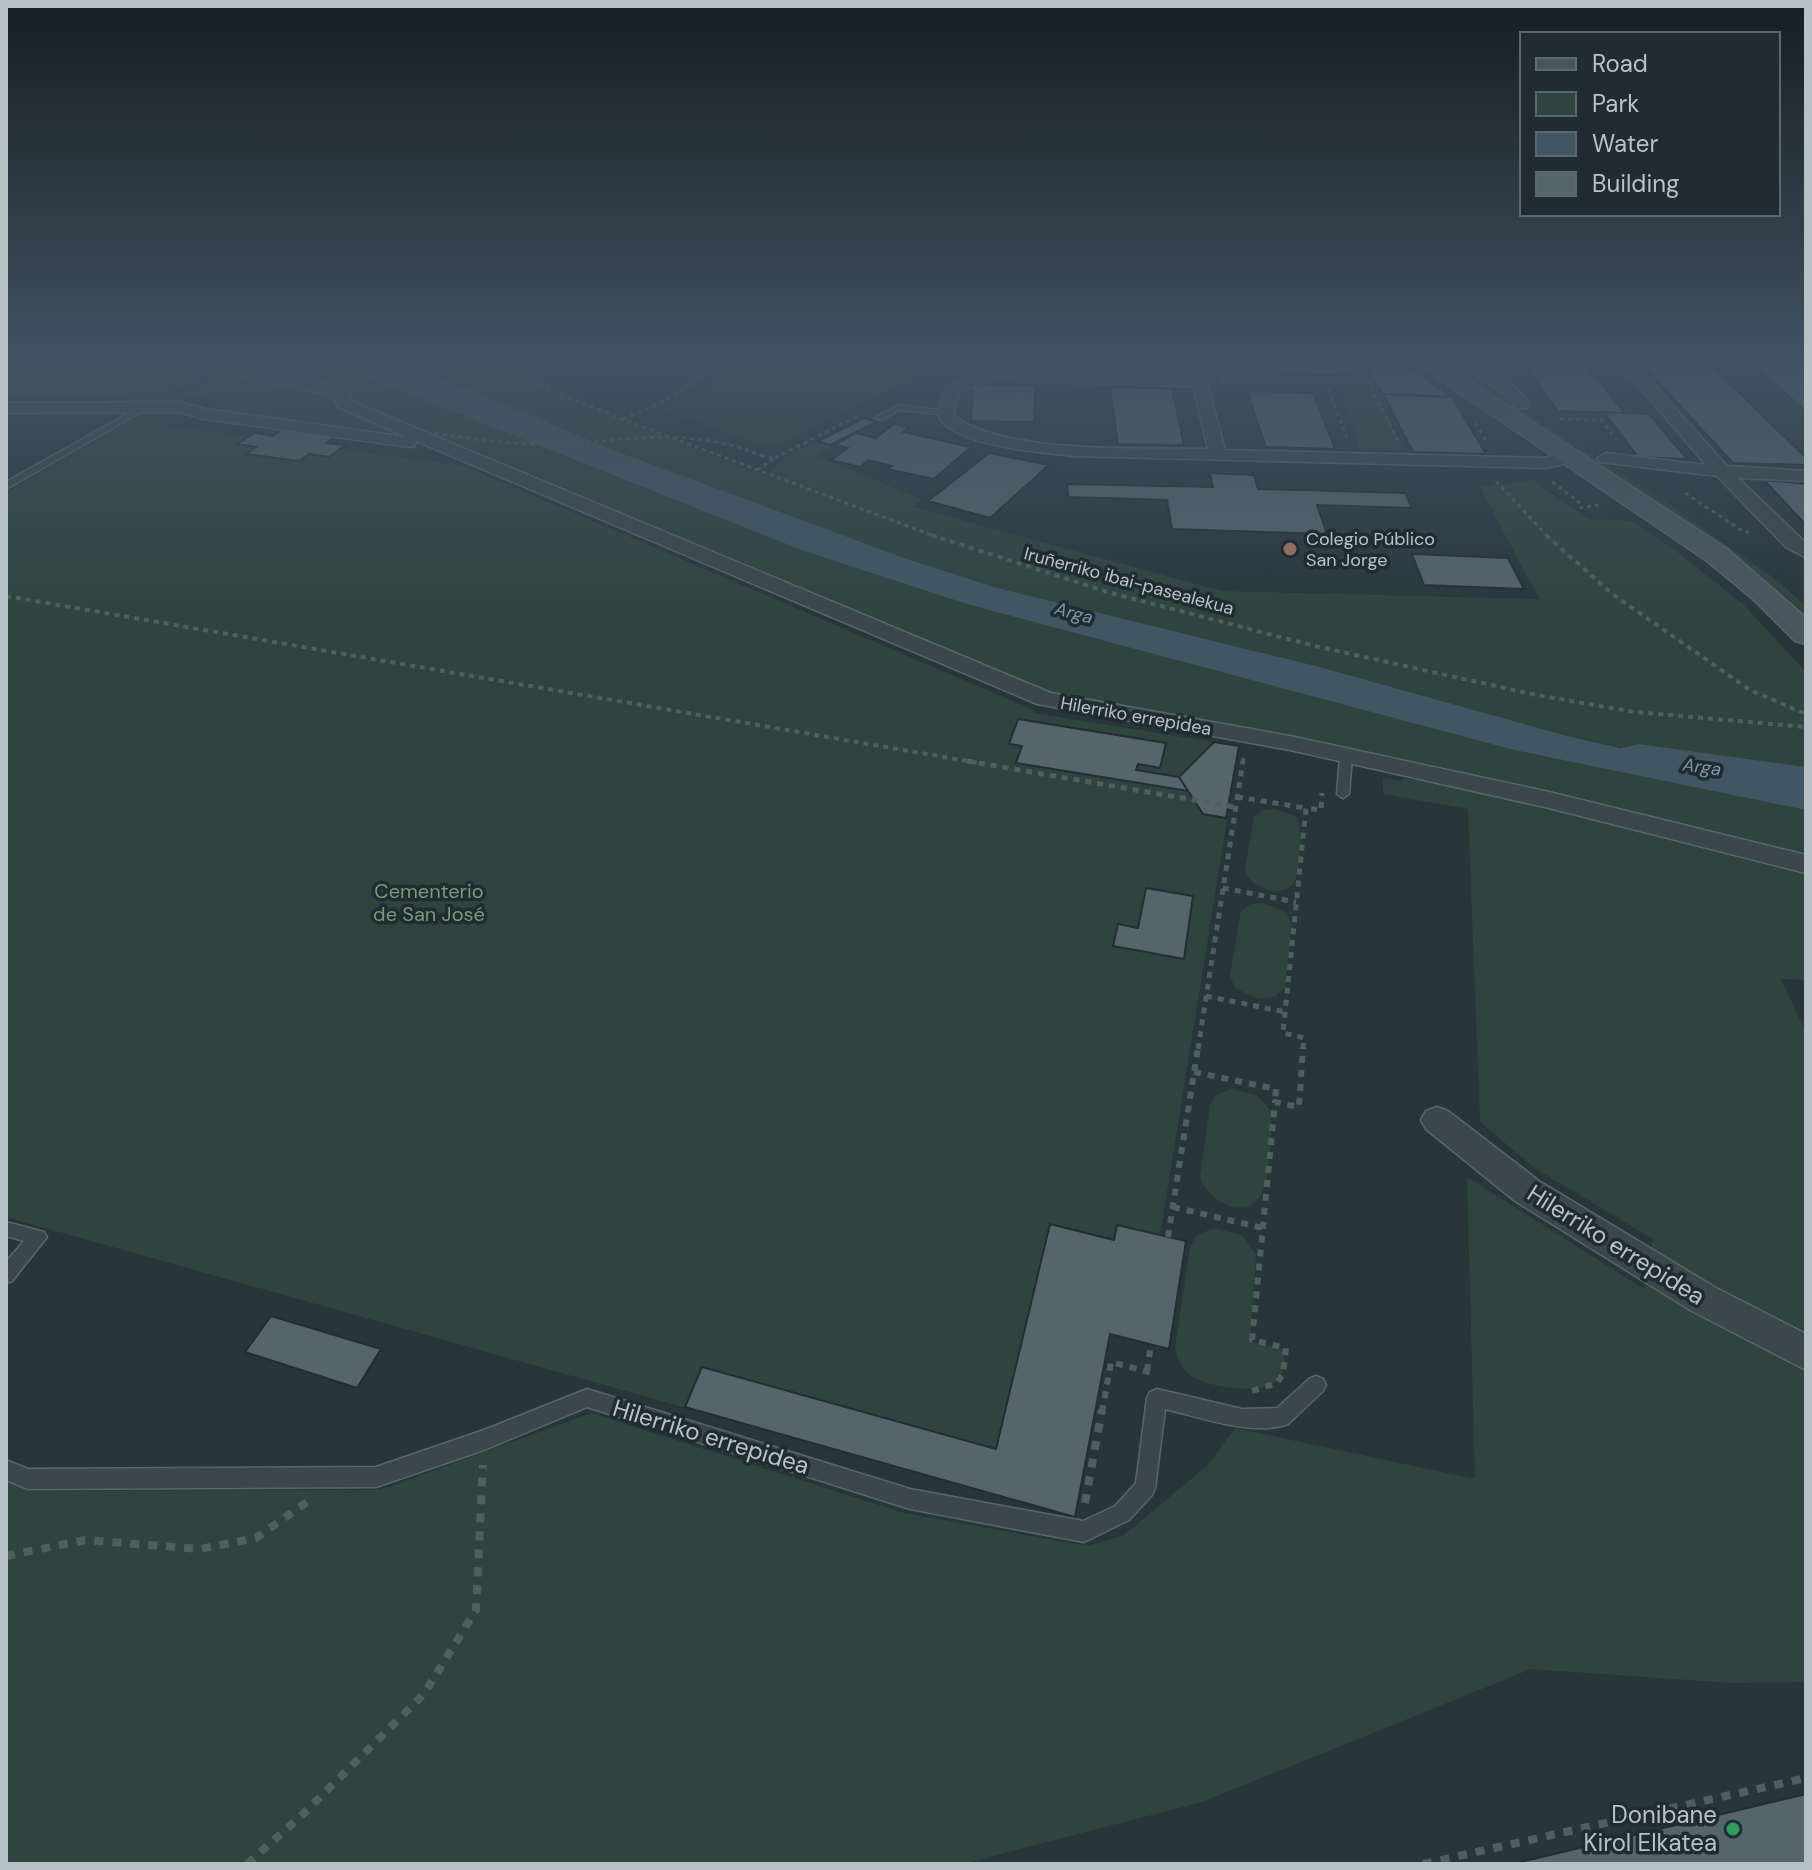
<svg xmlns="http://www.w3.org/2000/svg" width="1812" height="1870" font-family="'DM Sans',sans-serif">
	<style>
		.green { fill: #2f443e }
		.water { fill: #405763 }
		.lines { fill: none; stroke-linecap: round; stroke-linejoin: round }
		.river { fill: #405763; fill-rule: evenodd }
		.building { fill: #56656c; stroke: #222e33; stroke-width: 2 }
		.service-casing { stroke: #59656a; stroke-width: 3 }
		.minor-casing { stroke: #59656a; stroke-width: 3 }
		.secondary-casing { stroke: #59656a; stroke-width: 3 }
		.path-far4 { stroke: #4e605d; stroke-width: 3; stroke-dasharray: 4 4; stroke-linecap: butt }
		.path-far3 { stroke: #4e605d; stroke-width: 4; stroke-dasharray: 5 5; stroke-linecap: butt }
		.path-far2 { stroke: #4e605d; stroke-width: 5; stroke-dasharray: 6 6; stroke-linecap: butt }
		.path-far1 { stroke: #4e605d; stroke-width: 6; stroke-dasharray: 7 7; stroke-linecap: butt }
		.path { stroke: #4e605d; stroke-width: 8; stroke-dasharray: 9 9; stroke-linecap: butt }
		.service { fill: #3b474c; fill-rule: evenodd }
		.minor { fill: #3b474c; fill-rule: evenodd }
		.secondary { fill: #4a575f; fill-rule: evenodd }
		.path-bridge { stroke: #4e605d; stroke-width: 3; stroke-dasharray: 4 4; stroke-linecap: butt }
		.education-dot { fill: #8d6e63; stroke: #202c31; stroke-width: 3 }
		.leisure-dot { fill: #2e9e5b; stroke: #202c31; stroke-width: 3 }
		.labels { text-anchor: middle; stroke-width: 7; stroke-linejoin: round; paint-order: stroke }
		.far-poi-label { font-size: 18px; fill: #b7c2c7; stroke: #202c31; text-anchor: start }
		.far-street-label { font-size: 18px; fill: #b7c2c7; stroke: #202c31 }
		.far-water-label { font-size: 18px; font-style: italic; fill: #7c99a7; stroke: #202c31 }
		.park-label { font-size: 20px; fill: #7a9a78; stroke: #202c31 }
		.near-street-label { font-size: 24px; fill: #b7c2c7; stroke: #202c31 }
		.near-poi-label { font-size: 24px; fill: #b7c2c7; stroke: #202c31; text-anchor: end }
	</style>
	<rect width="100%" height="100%" fill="#28363c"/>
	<!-- green -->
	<path class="green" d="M6,357H103L207,370L205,375L170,392L181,393L230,373L329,391L395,431L387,432L221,410L212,398L205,396L179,397L165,403H127L134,396H6Z
		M137,357H316L804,551L970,605L1514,750L1806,810V980L1781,979L1806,1033V1682L1732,1683L1531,1669L1202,1802L962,1864H6V1481L34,1491L381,1490L591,1413L904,1513L1087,1546L1123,1536L1207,1466L1235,1428L1475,1479L1467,1177L1644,1289L1653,1239L1536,1169L1480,1122L1468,809L1383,794V778L1403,781L1404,778L1445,786L1455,770L1277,732L1056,697L769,578L506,462L349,402L348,392L344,389L225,368Z
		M392,357H480L618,418L765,476L790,454L815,442L831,447L816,456L921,499L913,507L1222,591L1539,599L1480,487L1532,480L1588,519L1631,521L1676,551L1744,605L1806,672V790L1571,737L1316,666L994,587L907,559L613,450Z
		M774,357H900L934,367L772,448L658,408Z
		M1430,357H1439L1666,502L1778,581L1806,606V623Z
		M1343,395H1377L1403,450H1360Z
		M131,421L464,466L1034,710V713L1239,746L1160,1235L1186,1241L1169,1349L1110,1334L1075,1517L6,1217V492Z
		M1275,809L1297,817C1303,827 1300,876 1293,884C1279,899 1251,887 1245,871L1254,816L1264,810Z
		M1263,903L1287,913L1292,926L1285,987L1276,996L1258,999L1235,988L1230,976L1241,911L1251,904Z
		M1231,1089L1257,1095L1271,1111C1272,1129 1270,1178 1262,1193C1248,1224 1205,1200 1200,1176L1210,1105L1215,1096Z
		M1213,1228L1242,1235L1256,1255L1250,1341L1284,1350C1284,1357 1285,1368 1282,1375C1272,1398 1204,1388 1189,1374C1180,1366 1177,1358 1175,1347L1190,1247L1196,1236Z"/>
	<!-- water -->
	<path class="water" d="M316,357H392L613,450L907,559L994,587L1316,666L1571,737L1806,790V810L1514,750L970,605L804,551Z"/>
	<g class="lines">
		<!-- river -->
		<path class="river" d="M1638,744L1806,767V795L1622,768L1615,758L1622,748Z"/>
	</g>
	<!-- building -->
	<path class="building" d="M1022,357H1108L1110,369L1022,367Z
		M1276,357H1361L1370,376L1281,374Z
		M1361,357H1395L1452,397L1383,394Z
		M1486,357H1519L1532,376H1504L1495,371Z
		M1519,357H1579L1625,413L1558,411Z
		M1635,357H1703L1806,458V465L1733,463Z
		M1747,357H1806V412Z
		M973,384L1035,386L1034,422L971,421Z
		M1110,387L1172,389L1184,445L1118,444Z
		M1247,391L1313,393L1335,449L1266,447Z
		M1383,394L1452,397L1486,454L1413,452Z
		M1604,412L1649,414L1687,459L1638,457Z
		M864,418L876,422L830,445L818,441Z
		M894,424L909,427L903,432L971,447L934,479L888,469L892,466L868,460L860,467L831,460L848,448L836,445L855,433L876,438Z
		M283,429L335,436L326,443L345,445L329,457L309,454L299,461L246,454L256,447L237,444L255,433L273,436Z
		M989,453L1049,465L990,518L928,501Z
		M1210,473L1254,475L1258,489L1405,493L1412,508L1317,505L1327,534L1172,529L1167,500L1068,497L1067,484L1213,487Z
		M1764,480L1806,484V525Z
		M1412,554L1508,558L1524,589L1424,585Z
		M1018,719L1166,743L1160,768L1138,764L1136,770L1179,777L1188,791L1016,763L1022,746L1009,744Z
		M1214,742L1239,746L1226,818L1203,814L1179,777Z
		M1146,888L1193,896L1184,959L1113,946L1118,924L1138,928Z
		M1050,1224L1114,1240L1117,1225L1186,1241L1169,1349L1110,1334L1075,1517L685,1407L702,1367L996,1449Z
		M271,1316L381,1349L357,1388L245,1352Z
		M1806,1794V1864H1512Z"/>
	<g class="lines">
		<!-- service casing -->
		<g class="service-casing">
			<path id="service" d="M145,404L152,406L6,489V482Z
				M899,405L946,411L950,413L946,415L900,410L881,420L874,418Z
				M1346,753L1352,757L1349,794L1343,798L1337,794L1340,757Z
				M6,1222L44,1232L47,1237L12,1281L6,1283V1262L24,1241L6,1236Z
				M1316,1376L1323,1379L1326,1385L1323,1391L1288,1424C1254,1437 1200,1417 1165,1409L1155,1488L1152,1495L1129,1520L1084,1542L910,1509L587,1407L484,1450L376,1487L28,1489L6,1480V1460L28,1469L376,1467L484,1430L587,1389L910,1489L1083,1521L1115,1506L1136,1483L1147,1398L1150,1392L1157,1389L1242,1409L1277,1408L1309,1379Z"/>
		</g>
		<!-- minor casing -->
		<g class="minor-casing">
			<path id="minor" d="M117,357C193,357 268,369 343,388L350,394L351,401L1051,693L1290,736L1549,792L1806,855V873L1549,808L1290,750L1037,704L416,441L415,446L409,447L204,419L178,412L6,413V403L179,402L205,409L407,437L338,407L332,395L234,375L124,362Z
				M994,357H1009L1010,364L1006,369L1033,372L1206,378L1225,450L1545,458L1551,456L1556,447L1562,446L1571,451L1564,464L1545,468L1073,456C1036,451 966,448 940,420L938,410L946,387L978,373V367H991ZM997,377L1033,382L1193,386L1208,449C1135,447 1018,455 956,418L954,410L959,392Z
				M1451,357C1480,357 1513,381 1530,405L1528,408H1516L1506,395Z
				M1614,357H1629L1727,466L1806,471V481L1738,478L1806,543V558L1786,547L1717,476L1600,462L1597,458L1606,453L1706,465Z
				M1437,1107L1448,1111L1539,1181L1716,1288L1806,1334V1370L1690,1310L1515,1201L1426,1129L1421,1120L1426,1111Z"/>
		</g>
		<!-- secondary casing -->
		<g class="secondary-casing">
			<path id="secondary" d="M1407,357H1433L1727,549L1806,618V644L1795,641L1752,598L1707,561Z"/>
		</g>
		<!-- path-far4 -->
		<path class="path-far4" d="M472,357L622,419L937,537
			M1221,381L1368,383L1399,442
			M1326,382L1348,441
			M623,419L660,403L734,357
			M1560,419L1601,420L1617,440
			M1475,423L1487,442
			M775,458L860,415
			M757,470L775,458L763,456
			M1496,481L1548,537
			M1552,482L1579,502H1572
			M1685,493L1744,532H1752
			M1579,508L1598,505"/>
		<!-- path-far3 -->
		<path class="path-far3" d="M931,535L1111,593L1315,646L1536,695L1635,712L1806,727
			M1546,535L1611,593L1750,690L1806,714
			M6,596L979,763
			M1243,763L1244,754"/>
		<!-- path-far2 -->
		<path class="path-far2" d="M967,761L1235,807
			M1237,797L1306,808
			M1223,888L1296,902
			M1206,996L1285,1012
			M1198,1049L1243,761
			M1303,1049L1304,1038L1283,1033L1306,808L1321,810L1322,793"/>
		<!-- path-far1 -->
		<path class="path-far1" d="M1194,1072L1276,1089L1275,1102
			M1173,1207L1263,1228
			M1168,1237L1198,1047
			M1147,1371L1151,1344
			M1252,1391L1277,1383L1283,1374L1286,1348L1252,1340L1275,1102L1299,1107L1303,1047
			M1102,1412L1111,1362L1156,1374"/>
		<!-- path -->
		<path class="path" d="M1085,1503L1102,1410
			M6,1556L85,1540L200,1549L256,1538L307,1502
			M247,1864L301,1816L424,1694L476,1610L483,1465
			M1423,1864L1806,1778"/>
		<!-- service -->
		<use href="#service" class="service"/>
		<!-- minor -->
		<use href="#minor" class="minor"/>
		<!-- secondary -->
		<use href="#secondary" class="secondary"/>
		<!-- path-bridge -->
		<path class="path-bridge" d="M435,433C473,439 512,445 551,444C631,441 685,425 763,456"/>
	</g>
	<!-- sky -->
	<linearGradient id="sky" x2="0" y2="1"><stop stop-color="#161e21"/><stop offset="0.58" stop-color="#425261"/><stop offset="1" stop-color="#425261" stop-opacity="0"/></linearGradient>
	<rect width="1812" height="619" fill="url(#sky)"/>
	<!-- markers -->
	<circle class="education-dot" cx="1290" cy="549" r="8"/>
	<circle class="leisure-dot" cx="1733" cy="1829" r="8"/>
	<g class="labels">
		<!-- far-poi labels -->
		<g class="far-poi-label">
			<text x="1306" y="545">Colegio Público<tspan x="1306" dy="21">San Jorge</tspan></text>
		</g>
		<!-- far-street labels -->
		<g class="far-street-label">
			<text transform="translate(1129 581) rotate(15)" y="6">Iruñerriko ibai-pasealekua</text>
			<text transform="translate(1136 716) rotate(10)" y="6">Hilerriko errepidea</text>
		</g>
		<!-- far-water labels -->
		<g class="far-water-label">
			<text transform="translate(1074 613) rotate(15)" y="6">Arga</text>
			<text transform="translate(1702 767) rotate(8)" y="6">Arga</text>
		</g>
		<!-- park labels -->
		<g class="park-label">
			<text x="429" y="898">Cementerio<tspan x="429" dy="23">de San José</tspan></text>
		</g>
		<!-- near-street labels -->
		<g class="near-street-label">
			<text transform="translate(1616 1245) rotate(32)" y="8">Hilerriko errepidea</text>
			<text transform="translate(711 1437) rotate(17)" y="8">Hilerriko errepidea</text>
		</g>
		<!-- near-poi labels -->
		<g class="near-poi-label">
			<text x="1717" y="1823">Donibane<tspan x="1717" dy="28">Kirol Elkatea</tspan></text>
		</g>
	</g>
	<!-- border -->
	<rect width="1812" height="1870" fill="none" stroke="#b7c2c7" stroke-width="16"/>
	<!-- legend -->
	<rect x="1520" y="32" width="260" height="184" fill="#202c31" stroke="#5c686d" stroke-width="2"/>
	<rect x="1536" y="58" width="40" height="12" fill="#4a575f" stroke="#5c686d" stroke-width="2"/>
	<text x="1592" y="72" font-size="24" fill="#b7c2c7">Road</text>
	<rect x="1536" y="92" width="40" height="24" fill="#2f443e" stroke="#5c686d" stroke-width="2"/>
	<text x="1592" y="112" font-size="24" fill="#b7c2c7">Park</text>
	<rect x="1536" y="132" width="40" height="24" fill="#405763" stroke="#5c686d" stroke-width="2"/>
	<text x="1592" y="152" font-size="24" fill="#b7c2c7">Water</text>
	<rect x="1536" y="172" width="40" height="24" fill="#56656c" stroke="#5c686d" stroke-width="2"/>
	<text x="1592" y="192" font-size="24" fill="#b7c2c7">Building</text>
</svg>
